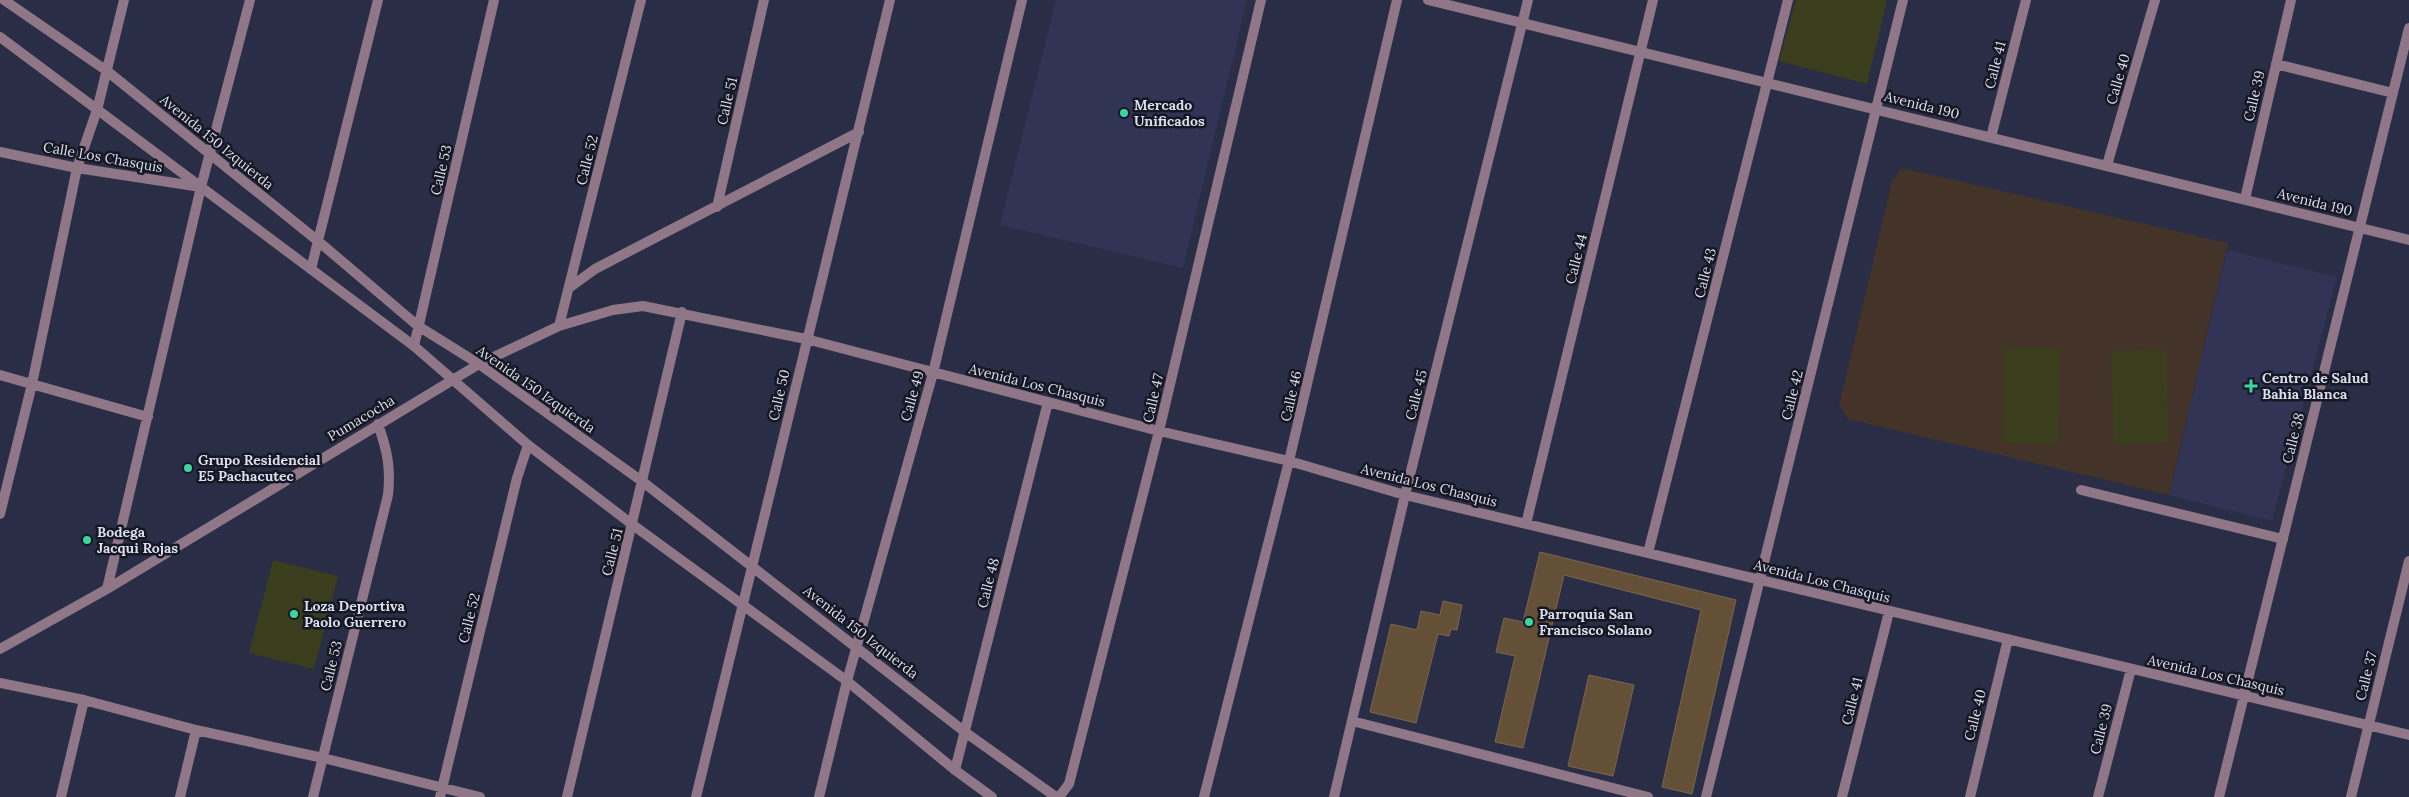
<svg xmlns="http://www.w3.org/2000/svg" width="2409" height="797" font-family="Lora,serif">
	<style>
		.built { fill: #313454 }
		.education { fill: #433328 }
		.green { fill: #3a3e1d }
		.building { fill: #644f37; stroke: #7c664d }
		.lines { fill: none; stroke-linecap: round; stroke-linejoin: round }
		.service { stroke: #8f7787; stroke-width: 10 }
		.minor { stroke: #8f7787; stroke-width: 10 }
		.tertiary { stroke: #8f7787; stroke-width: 10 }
		.poi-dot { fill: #3ed4a2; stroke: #151722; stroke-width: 2 }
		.labels { text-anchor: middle; stroke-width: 5; stroke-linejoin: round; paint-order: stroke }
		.street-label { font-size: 14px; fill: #dbdeee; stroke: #151722 }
		.poi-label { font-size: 14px; font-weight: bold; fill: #dbdeee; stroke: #151722; text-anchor: start }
	</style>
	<rect width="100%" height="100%" fill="#2a2d46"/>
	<!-- built -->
	<path class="built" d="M1056,0H1247L1183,268L1000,225Z
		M2227,250L2337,277L2272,521L2169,495Z"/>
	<!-- education -->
	<path class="education" d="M1902,168L2228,243L2169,495L1848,419L1839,406L1892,181Z"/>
	<!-- green -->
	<path class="green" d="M1796,0H1887L1867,84L1779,61Z
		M2004,347L2060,348L2059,444L2003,443Z
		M2166,349L2169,443L2114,444L2111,351Z
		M273,560L338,576L314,669L249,653Z"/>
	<!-- building -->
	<path class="building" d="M1540,552L1736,600L1692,794L1662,787L1701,610L1564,575L1523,748L1495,742L1515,656L1496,652L1504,618L1523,622Z
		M1443,601L1462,605L1457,630L1451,629L1449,636L1438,634L1416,723L1370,712L1391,624L1417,630L1421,611L1440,615Z
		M1589,675L1634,685L1613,776L1568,766Z"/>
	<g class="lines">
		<!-- service -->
		<path class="service" d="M2081,490L2283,539"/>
		<!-- minor -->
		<path class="minor" d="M4,0L107,71L318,241L418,326L479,364L643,482L965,732L1056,797
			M2276,64L2393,93
			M1991,137L2026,0
			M0,152L77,168L201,187
			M2107,165L2155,0
			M2245,199L2291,0
			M717,207L764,0
			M311,269L378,0
			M569,288L595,269L859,132
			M559,326L641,0
			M414,346L494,0
			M0,375L148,417
			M0,514L32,384L77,168L97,110L124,0
			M1526,524L1653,0
			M1648,553L1788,0
			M107,589L201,187L250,0
			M0,649L107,589L479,364L559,326L613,310L643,306L806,339L1159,431L1289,461L1405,495L2409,735
			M0,683L84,700L196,730L323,758L480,797
			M1352,721L1648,797
			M955,770L1048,402
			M61,797L84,700
			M180,797L196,730
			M313,797L388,495C391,467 387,450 378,424
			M440,797L517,478L528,445
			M567,797L682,312
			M696,797L890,0
			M819,797L847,681L933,373L1022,0
			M1059,797L1069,784L1159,431L1261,0
			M1204,797L1289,461L1397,0
			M1334,797L1405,495L1528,0
			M1842,797L1889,612
			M1970,797L2008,639
			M2098,797L2131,669
			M2219,797L2409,28
			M2351,797L2409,561"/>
		<!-- tertiary -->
		<path class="tertiary" d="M1428,0L2409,240
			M0,37L414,346L528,445L633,525L847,681L955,770L992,797
			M1706,797L1903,0"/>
	</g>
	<!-- markers -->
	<g class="poi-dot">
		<circle cx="1124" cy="113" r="5"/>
		<path d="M2248.5 378.5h5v5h5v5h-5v5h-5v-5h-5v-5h5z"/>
		<circle cx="188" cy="468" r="5"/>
		<circle cx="87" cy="540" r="5"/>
		<circle cx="294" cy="614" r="5"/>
		<circle cx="1529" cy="622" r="5"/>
	</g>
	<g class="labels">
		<!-- street labels -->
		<g class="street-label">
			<text transform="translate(1995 65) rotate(-76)" y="5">Calle 41</text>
			<text transform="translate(2118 79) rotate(-74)" y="5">Calle 40</text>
			<text transform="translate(2254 96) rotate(-77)" y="5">Calle 39</text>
			<text transform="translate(727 101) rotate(-77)" y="5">Calle 51</text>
			<text transform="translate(1922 105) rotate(14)" y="5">Avenida 190</text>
			<text transform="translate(217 142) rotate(39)" y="5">Avenida 150 Izquierda</text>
			<text transform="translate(103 157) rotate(10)" y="5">Calle Los Chasquis</text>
			<text transform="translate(587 160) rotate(-76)" y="5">Calle 52</text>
			<text transform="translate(441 170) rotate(-77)" y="5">Calle 53</text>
			<text transform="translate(2315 202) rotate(14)" y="5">Avenida 190</text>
			<text transform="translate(1576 259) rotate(-76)" y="5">Calle 44</text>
			<text transform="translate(1705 273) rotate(-76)" y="5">Calle 43</text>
			<text transform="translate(1037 385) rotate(14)" y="5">Avenida Los Chasquis</text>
			<text transform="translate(536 389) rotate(35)" y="5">Avenida 150 Izquierda</text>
			<text transform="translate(779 395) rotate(-77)" y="5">Calle 50</text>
			<text transform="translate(1416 395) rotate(-76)" y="5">Calle 45</text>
			<text transform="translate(1792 395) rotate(-76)" y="5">Calle 42</text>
			<text transform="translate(912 396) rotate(-74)" y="5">Calle 49</text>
			<text transform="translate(1291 396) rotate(-77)" y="5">Calle 46</text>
			<text transform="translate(1153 398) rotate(-77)" y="5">Calle 47</text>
			<text transform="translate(361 418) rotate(-31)" y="5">Pumacocha</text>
			<text transform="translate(2293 438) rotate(-76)" y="5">Calle 38</text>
			<text transform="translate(1429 485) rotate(14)" y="5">Avenida Los Chasquis</text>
			<text transform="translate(612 552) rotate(-76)" y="5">Calle 51</text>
			<text transform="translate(1822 581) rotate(14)" y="5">Avenida Los Chasquis</text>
			<text transform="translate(988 583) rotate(-76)" y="5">Calle 48</text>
			<text transform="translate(469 618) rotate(-76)" y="5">Calle 52</text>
			<text transform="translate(861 632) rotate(38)" y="5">Avenida 150 Izquierda</text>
			<text transform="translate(331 666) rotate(-76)" y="5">Calle 53</text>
			<text transform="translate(2216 675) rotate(13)" y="5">Avenida Los Chasquis</text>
			<text transform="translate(2366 676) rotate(-76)" y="5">Calle 37</text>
			<text transform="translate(1852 701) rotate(-76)" y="5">Calle 41</text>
			<text transform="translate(1975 715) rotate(-76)" y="5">Calle 40</text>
			<text transform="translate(2101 729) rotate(-76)" y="5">Calle 39</text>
		</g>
		<!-- poi labels -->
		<g class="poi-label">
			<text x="1134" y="110">Mercado<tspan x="1134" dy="16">Unificados</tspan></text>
			<text x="2262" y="383">Centro de Salud<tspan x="2262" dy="16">Bahia Blanca</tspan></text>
			<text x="198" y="465">Grupo Residencial<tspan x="198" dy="16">E5 Pachacutec</tspan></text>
			<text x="97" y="537">Bodega<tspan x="97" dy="16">Jacqui Rojas</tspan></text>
			<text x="304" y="611">Loza Deportiva<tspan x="304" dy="16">Paolo Guerrero</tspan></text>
			<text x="1539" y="619">Parroquia San<tspan x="1539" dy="16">Francisco Solano</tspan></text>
		</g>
	</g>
</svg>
